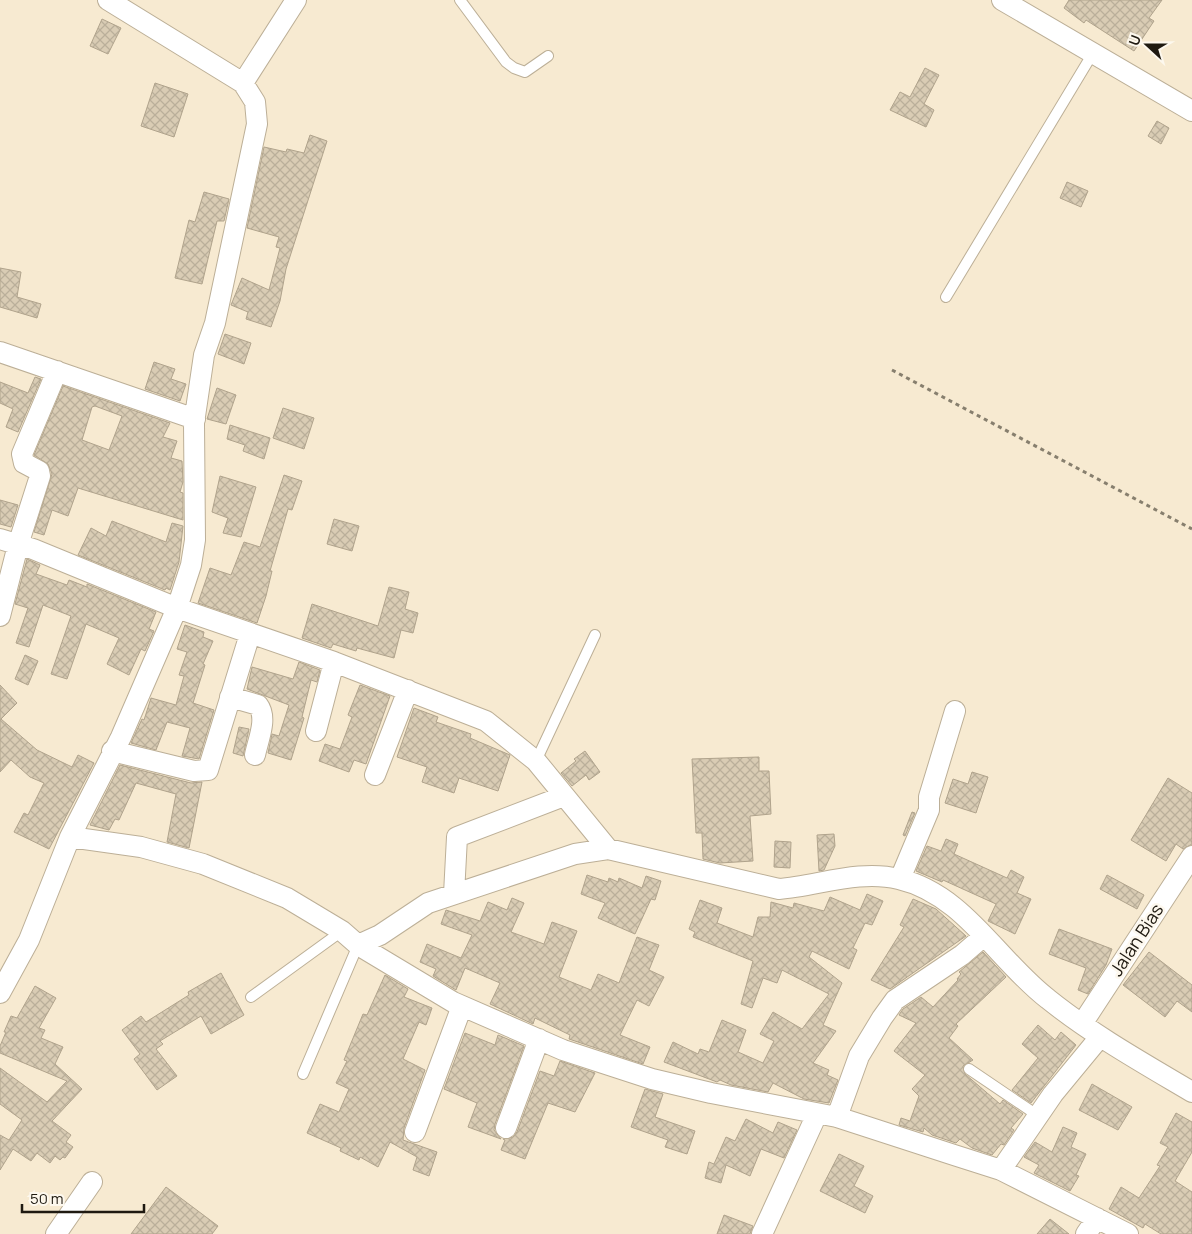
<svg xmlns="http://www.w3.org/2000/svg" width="1192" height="1234" font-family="Manrope,sans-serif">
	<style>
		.building { fill: url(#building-cross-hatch); stroke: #b0a38c; fill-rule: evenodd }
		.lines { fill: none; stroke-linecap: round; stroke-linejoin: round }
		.service-casing { stroke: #bcaf97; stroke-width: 12 }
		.minor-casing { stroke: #bcaf97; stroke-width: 22 }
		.path { stroke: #877f6e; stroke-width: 3; stroke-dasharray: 4 4; stroke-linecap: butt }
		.service { stroke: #fff; stroke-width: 10 }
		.minor { stroke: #fff; stroke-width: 20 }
		.labels { text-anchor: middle; stroke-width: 5; stroke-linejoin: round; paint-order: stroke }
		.street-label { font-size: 18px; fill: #1f1a11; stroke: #fdf8ee }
	</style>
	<defs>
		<pattern id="building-cross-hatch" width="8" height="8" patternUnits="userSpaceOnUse" patternTransform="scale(1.25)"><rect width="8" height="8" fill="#d9ccb4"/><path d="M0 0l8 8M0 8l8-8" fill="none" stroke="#baaf9a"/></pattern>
	</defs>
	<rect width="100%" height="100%" fill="#f7ead1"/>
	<!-- building -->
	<path class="building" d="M1069,0H1162L1149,18L1154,21L1134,51L1086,20L1084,23L1064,8Z
		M102,19L121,28L108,54L90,46Z
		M925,68L939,75L924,104L934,110L926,127L890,110L900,92L910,97Z
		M155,83L188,94L174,137L141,126Z
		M1157,121L1169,128L1161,144L1148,136Z
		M310,135L327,141L286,269L280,301L271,327L246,319L248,312L231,305L242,278L269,290L280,248L276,247L279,237L247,228L264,147L286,152L287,149L304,153Z
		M1067,182L1088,191L1081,207L1060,198Z
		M204,192L229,199L224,221H217L202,284L175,278L189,220L195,222Z
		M0,268L21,272L17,297L41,304L37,318L0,307Z
		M225,334L251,343L244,364L218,354Z
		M154,362L175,369L171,379L186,384L180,401L145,389Z
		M35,377L41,379L18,432L6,427L13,409L0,403V382L28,393Z
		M63,386L170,423L163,437L177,441L171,458L182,461L183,482L180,492L183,493V520L78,488L68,516L52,510L44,535L34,532L52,474L48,464L34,455ZM95,406L122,416L109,450L82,440L92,407Z
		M217,388L236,395L226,424L207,419Z
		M283,408L314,418L304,449L273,438Z
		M230,425L270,438L264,459L243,451L245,445L227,439Z
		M284,475L302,481L292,510L288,509L270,571H272L266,596L257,623L198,603L210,568L231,575L244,542L260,547Z
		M220,476L256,487L241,537L223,533L228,518L212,512Z
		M0,500L18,505L11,527L0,524Z
		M334,519L359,526L352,551L327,544Z
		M112,521L166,542L172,523L183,526L179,562L170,590L166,588L165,590L78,555L91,528L106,536Z
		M27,559L40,565L36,574L67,585L69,580L87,587V584L156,612L149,629L154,631L145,651L141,649L129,675L107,664L119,638L86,624L67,679L51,674L71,616L43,605L29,647L16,643L28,608L15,604Z
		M389,587L409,592L405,609L418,613L413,633L401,630L394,658L357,648L356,651L333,644L331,648L302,638L312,604L378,626Z
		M185,625L204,632L203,637L213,641L203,664L205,665L193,703L214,710L199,759L182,756L190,728L167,722L156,750L131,743L142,719L144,720L151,698L176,705L184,676L179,675L187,652L177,649Z
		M25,655L38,661L28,685L15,679Z
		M299,662L320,670L317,682L311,680L302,717L304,718L291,760L268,753L272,734L279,736L289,705L247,689L252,667L293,679Z
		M0,685L17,703L1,719L37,750L72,767L78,755L94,763L49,849L14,832L24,813L28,815L44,783L30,777L11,760L0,772Z
		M360,685L390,696L366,764L354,760L349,772L319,761L325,744L340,749L352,717L348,715Z
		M414,708L438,717L436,722L471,734L470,738L510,755L498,791L459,778L454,793L422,782L427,767L397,757Z
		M239,727L249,729L243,756L233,753Z
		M585,751L600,772L589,780L586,775L572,786L561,773L576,761L574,759Z
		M759,757V771H769L771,814L750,816L753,861L720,863L703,859L702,833H696L692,759Z
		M120,765L191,783L202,782L189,848L167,842L176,794L136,783L119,820L115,819L109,830L90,825Z
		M972,772L988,777L976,813L945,803L953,779L968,784Z
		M1168,778L1192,793V844L1183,849L1176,844L1166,861L1131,840Z
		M912,812L915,813L905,836L903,835Z
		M834,834L835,846L824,870L819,871L817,835Z
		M946,839L958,844L954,854L1007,878L1011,870L1024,877L1017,893L1031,899L1015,934L988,921L996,904L943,880L942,882L916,871L927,846L941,851Z
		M775,841L791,842L790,868L774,867Z
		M587,875L608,882L609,878L618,882L619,878L642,888L646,876L661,881L655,900L651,899L635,934L598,918L605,903L581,894Z
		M1107,875L1144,895L1137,909L1100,889Z
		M867,894L883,901L872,925L865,923L853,948L857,950L849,969L812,951L809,957L842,983L823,1025L836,1031L813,1063L829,1070L827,1075L838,1080L829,1103L804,1099L773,1083L768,1092L731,1085L720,1080L717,1082L664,1062L673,1042L698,1054L700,1049L709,1052L722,1020L746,1030L738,1052L763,1063L774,1041L760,1034L773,1012L802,1029L829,994L782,970L777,983L763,978L752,1008L741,1004L753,961L693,937L695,932L689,929L700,900L722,908L717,923L753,937L758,917H770L771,902L793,908L794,903L824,911L830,897L860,910Z
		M512,898L524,903L511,932L544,944L552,922L577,931L559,977L591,990L598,974L619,983L637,937L659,945L649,970L664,977L649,1006L637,1000L620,1035L650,1047L643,1064L569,1039L570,1035L535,1018L533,1024L490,1004L500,983L465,968L456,990L433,976L436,969L420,962L427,944L461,958L472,935L441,924L446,910L480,921L488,902L507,910Z
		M913,899L936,909L966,936L890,989L871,980L904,927L900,925Z
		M1059,929L1112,949L1106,965L1088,994L1078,990L1086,968L1049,954Z
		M983,952L1006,977L956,1024L958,1026L949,1038L973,1060L963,1066L965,1074L1000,1104L1003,1100L1023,1114L1011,1128L1014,1130L1004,1145L1001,1144L992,1155L972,1148L960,1139L956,1143L932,1135L924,1128L923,1132L899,1125L901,1118L910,1121L919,1096L912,1089L925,1075L894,1051L916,1023L899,1015L903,1009L921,997L933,1007L958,980L957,979L961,974L959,972Z
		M1149,952L1192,985V1012L1177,1001L1165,1017L1123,985Z
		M221,973L244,1015L211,1034L201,1016L160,1041L163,1044L156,1049L177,1076L157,1090L134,1059L140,1054L122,1030L141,1016L146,1022L189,995L188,992Z
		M385,975L408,989L404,997L432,1008L426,1025L419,1022L403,1059L425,1070L404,1128L403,1140L437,1152L429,1176L413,1170L417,1157L390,1142L378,1167L360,1157L359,1160L340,1151L341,1148L307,1133L320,1104L339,1112L349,1089L336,1083L347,1061L344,1060L363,1014L367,1015Z
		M35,986L56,998L39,1028L45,1030L41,1038L63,1047L55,1064L82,1089L52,1121L71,1135L66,1142L73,1147L65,1158L63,1157L60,1160L55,1156L50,1163L37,1153L31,1161L13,1149L0,1170V1135L9,1140L22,1120L0,1104V1068L47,1102L67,1081L0,1053V1046L6,1032H4L11,1016L17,1018Z
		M1038,1025L1055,1040L1061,1032L1076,1045L1031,1103L1012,1090L1038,1058L1022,1044Z
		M465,1033L495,1045L498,1035L524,1046L495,1124L494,1130L501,1139L468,1127L477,1103L444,1089Z
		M560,1061L595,1073L575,1112L548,1103L525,1159L501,1150L505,1140L503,1139L513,1137L517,1132L540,1071L554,1076Z
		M1092,1084L1132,1107L1118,1130L1079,1110Z
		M645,1089L663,1094L655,1117L695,1131L687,1154L665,1147L668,1140L631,1127Z
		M1176,1113L1192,1122V1152L1175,1181L1192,1192V1234H1161L1145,1224L1143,1228L1109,1209L1121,1187L1139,1198L1160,1166L1157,1165L1168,1147L1160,1143Z
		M746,1119L773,1133L778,1122L797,1130L784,1158L761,1149L750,1176L726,1165L721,1183L705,1178L709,1162L714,1164L726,1137L735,1141Z
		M1063,1127L1077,1133L1071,1147L1086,1154L1076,1175L1079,1176L1070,1191L1034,1173L1039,1165L1024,1157L1035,1142L1052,1152Z
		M839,1154L864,1166L854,1186L873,1196L865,1213L820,1191Z
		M166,1187L218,1226L212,1234H131Z
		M724,1215L753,1226L750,1234H717Z
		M1050,1219L1069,1234H1037Z"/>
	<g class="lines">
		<!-- service casing -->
		<g class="service-casing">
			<path id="service" d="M460,0L506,62L514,68L525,72L548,56
				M946,297L1093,53
				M536,761L595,635
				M251,997L342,931
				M969,1069L1037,1115
				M303,1074L358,945"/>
		</g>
		<!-- minor casing -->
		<g class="minor-casing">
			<path id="minor" d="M1002,0L1192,111
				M243,83L296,0
				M0,352L195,419
				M0,539L33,549L177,608L334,662L486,721L536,761L608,849
				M0,616L18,545L40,476L39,471L24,463L22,454L57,371
				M230,697L258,705C268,718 258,740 255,755
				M316,731L334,662
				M112,751L194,771L208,770L250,634
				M375,775L408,690
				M70,837L141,847L203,864L287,898L342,931L358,945L453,1002L563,1050L652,1079L711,1093L837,1117L954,1155L1001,1170L1128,1234
				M900,879L929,810V797L955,711
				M454,894L457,837L564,796
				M358,945L380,935L428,903L575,854L608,849L779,889C818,886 859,869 899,879C964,894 998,961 1048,999C1093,1035 1143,1063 1192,1092
				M0,993L29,940L70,837L121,737L177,608L191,565L195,540L194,423L204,355L215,323L257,124L255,102L243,83L108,0
				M1082,1024L1192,856
				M837,1117L859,1056L882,1018L895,1000L962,955L984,936
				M506,1128L539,1039
				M415,1132L462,1006
				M1001,1170L1053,1094L1100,1037
				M56,1234L92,1182
				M762,1234L817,1114
				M1086,1234L1097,1218"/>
		</g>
		<!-- path -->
		<path class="path" d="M892,370L1192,529"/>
		<!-- service -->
		<use href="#service" class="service"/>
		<!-- minor -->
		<use href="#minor" class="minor"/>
	</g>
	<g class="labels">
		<!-- street labels -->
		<g class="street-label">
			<text transform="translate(1137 940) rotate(-57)" y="6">Jalan Bias</text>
		</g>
	</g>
	<!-- north arrow -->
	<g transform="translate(1147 45) rotate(291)" stroke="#fdf8ee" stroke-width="4" paint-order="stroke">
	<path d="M0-4L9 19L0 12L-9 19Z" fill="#1f1a11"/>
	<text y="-8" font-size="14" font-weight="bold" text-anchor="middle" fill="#1f1a11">U</text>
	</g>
	<!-- scale -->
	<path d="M22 1204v8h122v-8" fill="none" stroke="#1f1a11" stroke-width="2.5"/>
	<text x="30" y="1204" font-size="15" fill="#1f1a11" stroke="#fdf8ee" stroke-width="4" paint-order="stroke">50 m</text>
</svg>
